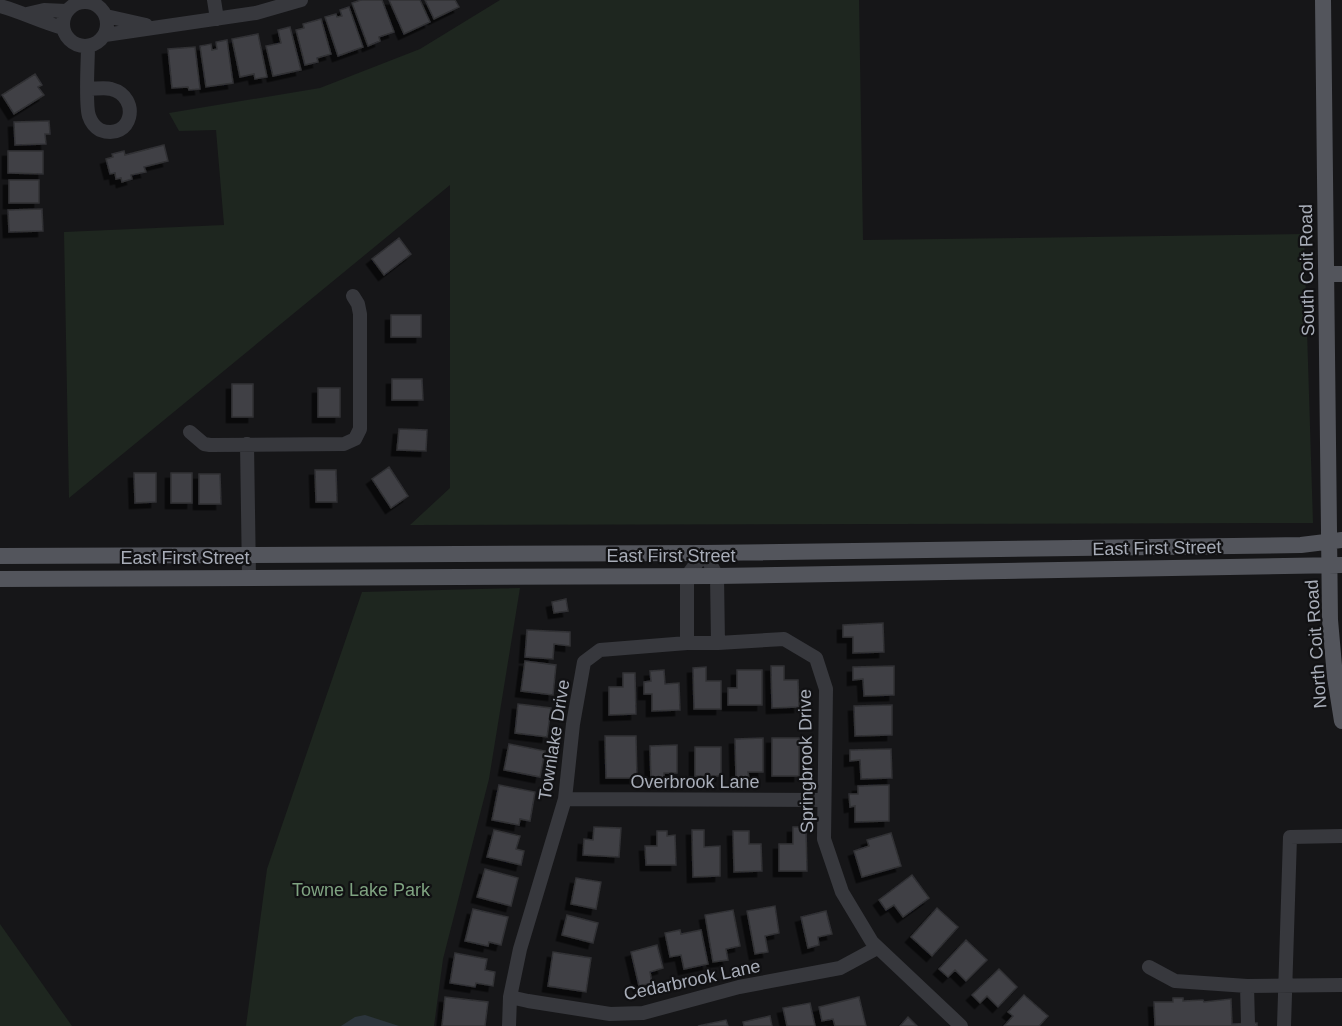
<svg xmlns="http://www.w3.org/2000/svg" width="1342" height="1026" font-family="Helvetica,sans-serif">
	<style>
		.green { fill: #1e261f }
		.water { fill: #2c353c }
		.building { fill: #404145; stroke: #303034; stroke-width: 1.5; filter: url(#shadow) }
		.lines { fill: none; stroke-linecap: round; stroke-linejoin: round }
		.minor { stroke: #37383d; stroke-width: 14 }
		.major { stroke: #53555c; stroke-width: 16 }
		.labels { text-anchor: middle; stroke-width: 4.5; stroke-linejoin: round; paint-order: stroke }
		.street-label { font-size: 18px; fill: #a8adb8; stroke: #111113 }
		.park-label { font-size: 18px; fill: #7fa381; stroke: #111113 }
	</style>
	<defs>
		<filter id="shadow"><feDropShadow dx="-5.5" dy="5.5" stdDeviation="0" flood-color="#0009"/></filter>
	</defs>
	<rect width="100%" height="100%" fill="#161618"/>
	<!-- green -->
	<path class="green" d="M500,0H859L863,240L1304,234L1313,523L410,525L450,488V185L69,498L64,232L224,225L216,130L179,131L169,113L320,88L420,49Z
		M520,588L489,779L443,959L434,1026H246L267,869L362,592Z
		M0,924L72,1026H0Z"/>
	<!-- water -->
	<path class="water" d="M365,1015L399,1026H341L355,1017Z"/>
	<!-- building -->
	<path class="building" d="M361,0H382L394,32L379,37L380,41L368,46L352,3Z
		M389,0H420L430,22L404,34Z
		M425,0H455L459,7L434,19Z
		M349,7L363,47L338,56L325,17L336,14L337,17L342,16L340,10Z
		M321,19L331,54L317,58L318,62L305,65L296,30L304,28L303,24Z
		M290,27L301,70L273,76L266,46L281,43L278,30Z
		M258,34L267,77L255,79L254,74L240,77L232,39Z
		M227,40L233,83L206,87L200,46L211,44L212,50L217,49L216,42Z
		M195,47L200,89L189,90L188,87L172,88L168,49Z
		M35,74L42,85L38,87L44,95L14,114L2,95Z
		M49,121L50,134H45L46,144L15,145L14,122Z
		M164,145L168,161L144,167L146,172L131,175L132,179L122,182L121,178L116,179L115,173L110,174L106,159L113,157L112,154L124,151L125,155Z
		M8,151H43V174L8,173Z
		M9,180H39V203H9Z
		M42,209L43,231L9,232L8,210Z
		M399,238L411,254L384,275L372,259Z
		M391,315H421V337H391Z
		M392,379H422L423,400H392Z
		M232,384H253V417H232Z
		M318,388H340V417H318Z
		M399,429L427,430L426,451L397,450Z
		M389,467L408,496L391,508L372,479Z
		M315,470H336L337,502H316Z
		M134,473H156V502L135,503Z
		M171,473H192V503H171Z
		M199,474H220L221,504H199Z
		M566,599L568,611L554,613L552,602Z
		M883,623L884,652L853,653V637H843V625Z
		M527,630L570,632V646L554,644L553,659L525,657Z
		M525,661L556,665L553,695L521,691Z
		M771,666H784V680H798L799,707L772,708Z
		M894,666V695L864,696L863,679L853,680V667Z
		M706,667V681H721V709H694L693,668Z
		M664,670L665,684L679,683L680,710L652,711V694H644V682L651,681L650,671Z
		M737,670H762V705H728V688H737Z
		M623,673H635L636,714L609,715V687H623Z
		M518,704L551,708L547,737L515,733Z
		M892,705V735L855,736L854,706Z
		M605,736H636L637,778H606Z
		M763,738V772H748L749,779H736L735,739Z
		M772,738H799V776H772Z
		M509,744L545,751L540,777L504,770Z
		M677,745V773H664V783H651L650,746Z
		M695,747H721V776H695Z
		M891,749L892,778L861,779L860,760L850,761V750Z
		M499,785L535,792L530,821L520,819L519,825L492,820Z
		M889,785V821L855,822V806L850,807L849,794H858V786Z
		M594,827L621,828L619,857L583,855L584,839L593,840Z
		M793,827H806L807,871H779V844H793Z
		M494,830L520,836L516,849L524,851L521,865L487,857Z
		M692,830H704V847L720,846V876L693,877Z
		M657,831H667V836L675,835L676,865H646L645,846H657Z
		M733,831H749V844H761L762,871L734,872Z
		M891,833L901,866L862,877L854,851L869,846L867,840Z
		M485,869L518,878L511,906L477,897Z
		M912,875L929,898L903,917L894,905L886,910L879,900Z
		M576,878L601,882L596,909L571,904Z
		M775,906L779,933L765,936L768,952L755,954L747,911Z
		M937,908L958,927L932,956L911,937Z
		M473,909L508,917L501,945L489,942L488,946L465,941Z
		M733,910L740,946L726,949L728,960L713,962L705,915Z
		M826,911L832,934L818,937L819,945L808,948L801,917Z
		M567,915L598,923L593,943L562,935Z
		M680,930L681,934L701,930L708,964L684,969L681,955L670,957L665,933Z
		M966,940L987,960L966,981L955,970L948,977L939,969Z
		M657,945L663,968L650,972L652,983L639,986L631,952Z
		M553,952L591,958L586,992L548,986Z
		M455,953L487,959L485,970L495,972L493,986L476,983L475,987L450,983Z
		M999,969L1017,987L998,1007L987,996L980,1003L972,995Z
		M1024,995L1048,1016L1039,1026H1004L1013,1016L1008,1012Z
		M445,997L488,1002L485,1026H442Z
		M859,997L866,1026H835L833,1019L822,1021L819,1007Z
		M1173,998H1183V1001L1203,1000L1204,1002L1231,999L1232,1024L1257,1023V1026H1155L1154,1002H1173Z
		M810,1003L815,1026H787L783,1008Z
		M770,1016L772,1026H744L743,1022Z
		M908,1017L917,1026H900Z
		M726,1020L728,1026H698Z"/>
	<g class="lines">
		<!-- minor -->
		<path class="minor" d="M214,0L217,19
			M63 24a22 22 0 1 1 44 0a22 22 0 1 1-44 0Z
			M0,6C22,12 41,22 63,28
			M27,14L44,10L66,11
			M106,16L146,25
			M105,35L256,13L301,0
			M88,89C95,89 105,87 111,89C142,97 132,142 100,130C95,127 91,122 89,116C85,105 88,60 88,46
			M190,432L204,444L210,445L344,444L355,439L360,429V314L358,304L353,296
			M247,444L249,577
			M687,643V576L704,553L717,576L718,643
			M565,799L824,800
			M1149,967L1175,981L1247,986L1342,985
			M1247,986L1248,1024
			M510,997L528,1001L610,1014L643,1013L739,987L840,968L877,948
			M509,1026L510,997L520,949L565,799L573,724L584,662L600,650L687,643H718L784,639L816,658L826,689L824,839L842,892L872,942L961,1026
			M1284,1026L1290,837L1342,836"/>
		<!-- major -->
		<path class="major" d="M1323,0L1330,620L1335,677L1342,721
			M1327,274H1342
			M0,556L704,553L1301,545L1342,540
			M0,579L717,576L1342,565"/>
	</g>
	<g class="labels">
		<!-- street labels -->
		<g class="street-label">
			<text transform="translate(1307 270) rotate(-91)" y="6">South Coit Road</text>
			<text transform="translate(1157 548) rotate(-1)" y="6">East First Street</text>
			<text x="671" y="562">East First Street</text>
			<text x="185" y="564">East First Street</text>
			<text transform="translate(1316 644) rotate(-94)" y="6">North Coit Road</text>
			<text transform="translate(554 740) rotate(-81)" y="6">Townlake Drive</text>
			<text transform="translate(806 761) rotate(-91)" y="6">Springbrook Drive</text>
			<text x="695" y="788">Overbrook Lane</text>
			<text transform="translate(692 980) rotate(-12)" y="6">Cedarbrook Lane</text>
		</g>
		<!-- park labels -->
		<g class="park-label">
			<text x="361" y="896">Towne Lake Park</text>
		</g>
	</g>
</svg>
